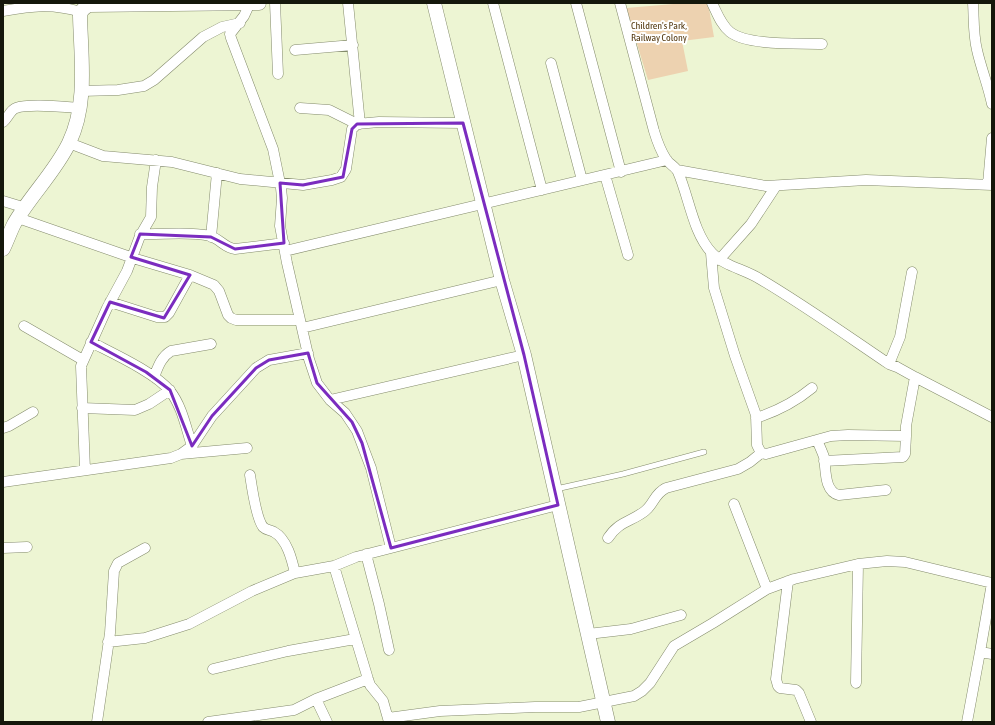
<svg xmlns="http://www.w3.org/2000/svg" width="995" height="725" font-family="'Asap Condensed',sans-serif">
	<style>
		.green { fill: #edd2b0 }
		.lines { fill: none; stroke-linecap: round; stroke-linejoin: round }
		.lane-casing { stroke: #848b6c; stroke-width: 6 }
		.street-casing { stroke: #848b6c; stroke-width: 11 }
		.secondary-casing { stroke: #848b6c; stroke-width: 15 }
		.lane { stroke: #fff; stroke-width: 5 }
		.street { stroke: #fff; stroke-width: 10 }
		.secondary { stroke: #fff; stroke-width: 14 }
		.marked { fill: none; stroke: #7b2cbf; stroke-width: 3; stroke-linejoin: round }
		.labels { text-anchor: middle; stroke-width: 4; stroke-linejoin: round; paint-order: stroke }
		.park-label { font-size: 10px; fill: #52370e; stroke: #fff }
	</style>
	<rect width="100%" height="100%" fill="#edf5d3"/>
	<!-- green -->
	<path class="green" d="M685,3H708L714,37L682,41L688,71L648,80L626,8Z"/>
	<g class="lines">
		<!-- lane casing -->
		<g class="lane-casing">
			<path id="lane" d="M556,489L623,474L704,452"/>
		</g>
		<!-- street casing -->
		<g class="street-casing">
			<path id="street" d="M250,3L244,16L230,34L231,38L273,149L281,188L282,198L280,226L287,263L309,359L317,383L330,400L345,413L357,431L371,468L391,548
				M275,3L278,74
				M348,3L360,124
				M493,3L542,190
				M576,3L621,172
				M620,3L654,131C657,141 660,150 666,159C669,164 676,167 678,172C689,197 693,233 712,253C724,266 744,269 760,279C804,305 846,335 889,364L897,367L915,377L992,417
				M712,3C717,13 721,25 730,32C748,46 799,43 822,44
				M973,3C974,18 973,34 977,50C981,68 988,85 992,104
				M3,11C32,6 52,3 81,12
				M295,50L353,45
				M551,63L582,180
				M81,91L118,90L144,86L154,80L203,37L222,27L240,23
				M300,108L329,110L357,124
				M3,122C8,118 10,110 16,108C29,103 64,107 80,108
				M69,143L103,156L172,162L240,179L303,185L332,180L341,177L346,169L352,129L357,124L379,122L463,123
				M677,170L766,186L866,180L992,185
				M605,175L628,255
				M988,184L992,138
				M3,201L26,208
				M18,218L136,259L190,275L214,285L219,291L228,315L231,318L236,320H300
				M140,234C162,235 189,231 210,236C220,239 225,248 235,249L284,243
				M211,237L217,173
				M285,251L667,160
				M711,253L714,288L735,356L756,415L757,445L761,453L766,454L831,436L848,435L906,436V426L915,377
				M719,260L751,224L776,186
				M110,302L157,317H165L169,313L190,275
				M24,326L83,360
				M302,328L502,280
				M91,342C112,353 156,373 170,391C182,406 186,428 192,446
				M889,364L900,337L912,272
				M154,377C158,367 161,357 171,351L211,344
				M330,400L524,355
				M82,408L135,410L149,404L170,390
				M756,418C778,411 795,402 812,388
				M3,428L9,426L33,412
				M817,440C819,445 822,451 824,457C826,469 824,492 839,495L886,490
				M181,454L247,448
				M824,461L903,457L905,454L906,436
				M85,470L81,366L107,308L127,271L140,236L151,217L152,187L156,160
				M250,475C252,488 256,518 263,527C266,530 270,530 274,532C287,539 292,560 295,573
				M3,482L171,458L181,454L192,446L212,416L256,368L269,360L308,353
				M734,504L767,589
				M608,538C619,521 631,522 645,511C654,504 654,494 666,488L738,469L750,462L761,453
				M3,548L27,547
				M366,554L379,604L389,650
				M334,566L368,679L370,685L383,701L389,722
				M788,581L776,679L778,686L780,688L796,690L799,693L811,722
				M588,634L631,629L681,615
				M108,642L145,638L189,624L252,591L295,573L334,566L356,557L558,505
				M980,652L992,583
				M213,669L288,651L355,639
				M856,683L858,564
				M316,699L327,722
				M388,718L440,711L535,707H579L634,696L642,691L650,683L674,646L713,623L767,589L794,579L858,564L887,561L905,562L992,583
				M97,722L110,633L114,571L118,563L145,548
				M208,722L294,710L316,699L368,679
				M967,722L980,652L992,654"/>
		</g>
		<!-- secondary casing -->
		<g class="secondary-casing">
			<path id="secondary" d="M434,3L502,280L524,355L608,722
				M3,249C7,241 10,232 14,224C30,196 55,172 69,143C88,104 81,58 80,16C81,10 84,8 89,5L259,3"/>
		</g>
		<!-- lane -->
		<use href="#lane" class="lane"/>
		<!-- street -->
		<use href="#street" class="street"/>
		<!-- secondary -->
		<use href="#secondary" class="secondary"/>
	</g>
	<!-- marked area -->
	<path class="marked" d="M463,123L524,355L558,505L391,548L362,443L352,422L317,383L308,353L269,360L256,368L212,416L192,446L170,390L146,372L91,342L110,302L164,318L190,275L131,257L140,234L211,237L235,249L284,243L280,183L303,185L343,177L352,129L357,124Z"/>
	<g class="labels">
		<!-- park labels -->
		<g class="park-label">
			<text x="659" y="29">Children's Park,<tspan x="659" dy="12">Railway Colony</tspan></text>
		</g>
	</g>
	<!-- border -->
	<rect width="995" height="725" fill="none" stroke="#14170b" stroke-width="8"/>
</svg>
